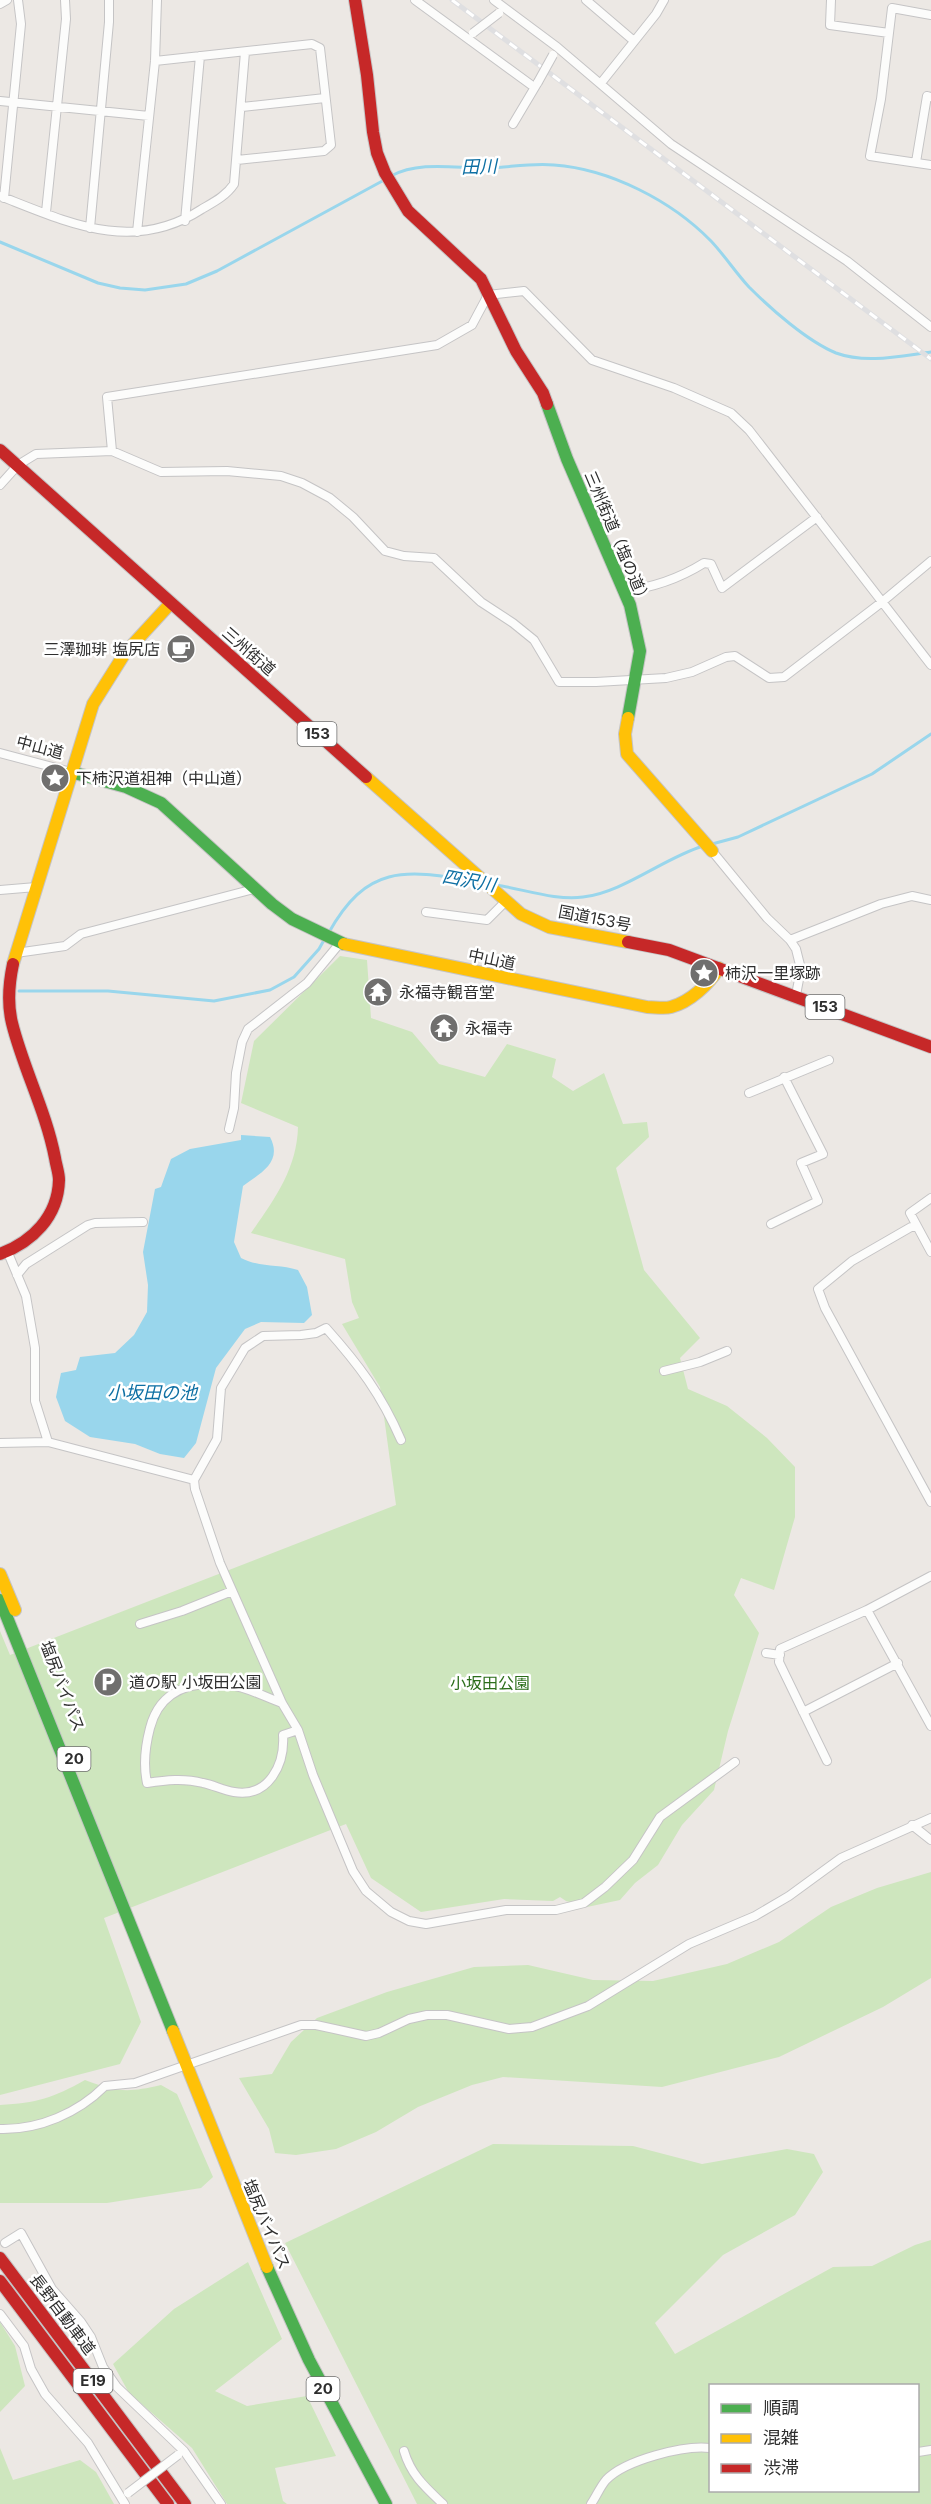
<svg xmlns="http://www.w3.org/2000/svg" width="931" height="2504" font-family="Inter,'Noto Sans JP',sans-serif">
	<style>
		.green { fill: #cee6be; fill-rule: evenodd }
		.water { fill: #99d6ec }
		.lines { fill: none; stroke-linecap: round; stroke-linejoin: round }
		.stream { stroke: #99d6ec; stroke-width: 3 }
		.street-casing { stroke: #c5c4c5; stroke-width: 10 }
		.fast-casing { stroke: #c5c4c5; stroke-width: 14 }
		.slow-casing { stroke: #c5c4c5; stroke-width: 14 }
		.jam-casing { stroke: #c5c4c5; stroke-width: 14 }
		.street { stroke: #fcfcfb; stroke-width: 8 }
		.fast { stroke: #4caf50; stroke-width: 12 }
		.slow { stroke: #ffc107; stroke-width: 12 }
		.jam { stroke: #c62828; stroke-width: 12 }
		.rail-casing { stroke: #dfdfe1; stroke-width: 5 }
		.rail { stroke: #fff; stroke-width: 3; stroke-dasharray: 9; stroke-linecap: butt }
		.street-bridge-casing { stroke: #c5c4c5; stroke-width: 10; stroke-linecap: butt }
		.street-bridge { stroke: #fcfcfb; stroke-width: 8 }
		.labels { text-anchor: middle; stroke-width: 5; stroke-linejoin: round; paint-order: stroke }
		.shield { fill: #fff; stroke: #6d6d6d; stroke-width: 1.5 }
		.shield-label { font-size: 15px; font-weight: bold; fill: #2e2e2e }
		.street-label { font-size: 16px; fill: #2e2e2e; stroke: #fff }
		.poi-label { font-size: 16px; fill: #2e2e2e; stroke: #fff; text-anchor: start }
		.park-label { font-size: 16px; fill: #2c6e1b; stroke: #fff }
		.water-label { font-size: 18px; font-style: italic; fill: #0d6fa3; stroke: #fff }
	</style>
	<rect width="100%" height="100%" fill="#ece8e4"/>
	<!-- green -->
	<path class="green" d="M340,956L367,960L371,1018L412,1032L439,1064L485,1077L507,1044L556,1059L552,1077L573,1091L604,1073L623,1124L647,1122L649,1137L616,1168L644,1270L700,1338L680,1358L688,1389L727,1406L767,1438L795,1467V1517L774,1590L741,1578L734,1595L759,1633L728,1731L714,1790L682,1825L658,1865L635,1883L620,1900L587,1907L566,1901L560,1897L553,1901L504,1899L421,1912L371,1878L346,1824L104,1918L141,2022L120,2064L0,2095V1631L10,1655L396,1505L380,1387L342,1324L359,1318L352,1302L345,1259L251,1233C274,1200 297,1169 298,1127L241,1103L254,1041Z
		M931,1872V1978L883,2007L779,2057L662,2087L503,2077L472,2085L418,2107L376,2132L336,2149L296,2155L275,2153L269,2129L239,2078L272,2074L291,2042L317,2018L387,1992L474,1967L528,1965L593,1980L653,1981L727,1964L779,1942L831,1907L877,1888Z
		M85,2080C117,2092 127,2093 161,2085L177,2094L213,2177L201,2188L107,2203H0V2105C37,2103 53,2098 85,2080Z
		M493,2144L633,2146L702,2164L787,2149L814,2154L823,2172L795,2215L723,2255L655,2323L675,2354L833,2267L872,2266L915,2245L931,2240V2504H417L285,2243ZM710,2386H918V2490H710Z
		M248,2262L282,2339L215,2391L247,2406L307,2396L336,2456L275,2468L283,2501L287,2504H227L192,2448L129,2393L113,2364L174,2309Z
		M0,2322L15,2346L25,2386L0,2412Z
		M0,2448L13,2480L80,2460L96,2472L114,2504H0Z"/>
	<!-- water -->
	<path class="water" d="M241,1135L270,1137C283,1162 261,1173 243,1186L234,1242L241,1258C261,1268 278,1264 298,1270L307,1287L312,1315L304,1323L261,1322L245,1329L216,1368L196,1443L184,1458L160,1454L135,1444L90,1437L65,1421L56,1397L61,1373L76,1370L80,1357L115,1353L134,1335L147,1312L148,1285L143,1252L155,1189L161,1187L171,1159L190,1149L241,1140Z"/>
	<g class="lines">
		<!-- stream -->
		<path class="stream" d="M391,176C421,160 458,169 490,168C511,167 532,163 554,165C610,169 672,201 711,241C725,256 736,273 749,287C771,309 807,341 836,353C866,364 900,356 931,352
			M0,242L98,283L120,288L145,290L186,284L217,271L386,179
			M712,844L738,837L872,774L931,734
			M496,885C523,889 557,901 583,897C622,893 664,858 703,846
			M328,934C367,863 405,870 475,881
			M19,991H108L214,1001L270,990L294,977L319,949L324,940"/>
		<!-- street casing -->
		<g class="street-casing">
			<path id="street" d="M415,0L534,87
				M494,0L557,47L671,144L847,261L931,327
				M586,0L634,41
				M831,0L830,25L889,33
				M0,4L7,0
				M931,15L892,8L881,99L870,156L931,165
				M155,61L312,44L320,48L331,145L324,151L237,160
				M601,83L656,14L664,0
				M0,101L149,116
				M242,107L325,98
				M513,124L538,82
				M916,162L927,96L931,97
				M0,196C69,223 133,254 202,209C214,202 226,196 234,184L245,52
				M4,198L21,24L18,0
				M46,212L66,19L65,0
				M185,221L200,56
				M90,228L109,22V0
				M137,232L155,61L157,0
				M112,451L107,397L437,345L472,325L488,295L524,291L592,360L674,388L731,413L749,430L931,665
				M0,485L18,465L36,454L112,451L161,472L227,471L281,476L302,483L330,498L353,517L385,551L404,556L434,558L481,602L513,623L534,640L559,682H596L666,678L692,672L726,657L735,656L769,678L784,677L882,602L931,561
				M623,591C651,588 680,578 704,563L711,564L722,588L817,517
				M0,753L71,772
				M712,851L767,918L790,940L796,949L801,969L796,995
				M0,890L36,887
				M426,912L487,920L505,902
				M790,940L881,904L912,896L931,900
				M16,953L65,946L81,934L254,889
				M749,1093L829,1060
				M229,1129L234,1108L236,1073L242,1042L248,1029L307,983L340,943
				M931,1198L910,1213L931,1252
				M771,1224L818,1201L801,1163L823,1154L784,1077
				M917,1227H911L852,1261L818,1289L825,1308L931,1502
				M8,1253L26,1296L35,1348V1401L48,1442
				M17,1275L26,1264L88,1225L95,1223L143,1222
				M664,1371L700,1362L727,1351
				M401,1440C381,1394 359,1365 326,1328L316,1333L301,1335L263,1336L245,1348L221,1388L217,1439L194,1480L195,1489L220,1563L282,1703L298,1730L313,1775L353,1871L366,1891L391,1912L409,1921L426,1924L506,1910H556L584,1903L605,1887L633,1860L660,1817L735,1762
				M0,1443L48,1442L194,1480
				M867,1610L931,1726
				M140,1624L182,1611L232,1591
				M766,1653L780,1655
				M282,1703C265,1697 247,1687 230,1685C193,1680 160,1689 150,1728C145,1747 143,1764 147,1783C166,1780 184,1778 203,1783C213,1785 223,1790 234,1792C269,1798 285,1764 283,1735L298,1730
				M803,1712L898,1663
				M827,1761L779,1662L780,1649L867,1610L931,1576
				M912,1825L931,1840
				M0,2129C39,2130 78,2113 105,2086L135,2083L301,2025H316L366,2036L379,2033L409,2019L427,2015H447L509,2029L532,2027L588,2006L689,1944L755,1916L789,1896L841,1858L931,1818
				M5,2243L21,2233L52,2289L81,2322L91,2337L103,2367L117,2387L184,2451L221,2504
				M0,2314L24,2346L31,2369L45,2394L88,2443L125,2504
				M404,2451C411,2475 425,2487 443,2504
				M918,2452L931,2450
				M591,2504C596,2497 600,2487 606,2480C625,2460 684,2445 710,2448"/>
		</g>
		<!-- fast casing -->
		<g class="fast-casing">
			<path id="fast" d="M547,404L567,459L630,605L640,651L628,718
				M71,772L126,787L161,803L272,904L292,919L344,944
				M0,1600L173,2031
				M267,2267L309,2360L386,2504"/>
		</g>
		<!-- slow casing -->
		<g class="slow-casing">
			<path id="slow" d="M628,718L625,734L627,754L712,851
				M366,777L521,914L549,927L628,942
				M344,944L647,1007C655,1007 664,1009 671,1007C690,1002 709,984 719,968
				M13,964L93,704L125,653L170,604
				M0,1574L15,1610
				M173,2031L267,2267"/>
		</g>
		<!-- jam casing -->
		<g class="jam-casing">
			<path id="jam" d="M355,0L367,75L373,132L377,153L385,173L408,211L481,279L516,351L543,393L547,404
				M0,450L366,777
				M628,942L669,950L931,1047
				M0,1254C32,1242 58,1217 59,1180C59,1173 56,1165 55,1158C46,1111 23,1068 12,1023C7,1003 9,983 13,964
				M0,2258L185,2504
				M0,2281L168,2504"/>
		</g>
		<!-- street -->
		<use href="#street" class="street"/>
		<!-- fast -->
		<use href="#fast" class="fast"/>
		<!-- slow -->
		<use href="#slow" class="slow"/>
		<!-- jam -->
		<use href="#jam" class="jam"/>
		<!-- rail casing -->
		<g class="rail-casing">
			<path id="rail" d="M452,0L931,359"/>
		</g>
		<!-- rail -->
		<use href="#rail" class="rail"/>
		<!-- street-bridge casing -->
		<g class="street-bridge-casing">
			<path id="street-bridge" d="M473,33L499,13
				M538,82L553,55
				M128,2493L178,2455"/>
		</g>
		<!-- street-bridge -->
		<use href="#street-bridge" class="street-bridge"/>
	</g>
	<!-- icons -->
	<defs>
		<g id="cafe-disc" transform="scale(1.5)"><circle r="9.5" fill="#706f6e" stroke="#fff"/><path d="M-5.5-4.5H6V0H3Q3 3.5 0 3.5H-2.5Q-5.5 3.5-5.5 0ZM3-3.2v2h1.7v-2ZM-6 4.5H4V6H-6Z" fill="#fff"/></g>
		<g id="sight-disc" transform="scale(1.5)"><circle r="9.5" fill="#706f6e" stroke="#fff"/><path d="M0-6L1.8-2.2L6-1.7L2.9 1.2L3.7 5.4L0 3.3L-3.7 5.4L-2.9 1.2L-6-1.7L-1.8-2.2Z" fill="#fff"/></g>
		<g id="temple-disc" transform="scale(1.5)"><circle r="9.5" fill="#706f6e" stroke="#fff"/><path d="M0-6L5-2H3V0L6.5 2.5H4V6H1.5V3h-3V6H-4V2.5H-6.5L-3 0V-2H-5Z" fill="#fff"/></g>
		<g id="parking-disc" transform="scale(1.5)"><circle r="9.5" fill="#706f6e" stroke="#fff"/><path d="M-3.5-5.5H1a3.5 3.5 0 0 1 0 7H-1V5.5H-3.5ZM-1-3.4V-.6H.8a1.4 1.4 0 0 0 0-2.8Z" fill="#fff"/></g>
	</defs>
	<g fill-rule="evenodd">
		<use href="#cafe-disc" x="181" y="649"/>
		<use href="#sight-disc" x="55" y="778"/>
		<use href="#sight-disc" x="704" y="973"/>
		<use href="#temple-disc" x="378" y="992"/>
		<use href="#temple-disc" x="444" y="1028"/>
		<use href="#parking-disc" x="108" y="1682"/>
	</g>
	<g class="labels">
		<!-- shield labels -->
		<g class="shield">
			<rect x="297.5" y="722" width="39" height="24" rx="4.5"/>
			<rect x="805.5" y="995" width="39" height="24" rx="4.5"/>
			<rect x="57.5" y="1747" width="33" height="24" rx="4.5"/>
			<rect x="73.5" y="2369" width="39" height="24" rx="4.5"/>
			<rect x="306.5" y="2377" width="33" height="24" rx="4.5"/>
		</g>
		<g class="shield-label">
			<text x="317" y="739">153</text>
			<text x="825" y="1012">153</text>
			<text x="74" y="1764">20</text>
			<text x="93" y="2386">E19</text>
			<text x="323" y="2394">20</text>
		</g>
		<!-- street labels -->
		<g class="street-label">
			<text transform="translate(618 538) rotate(67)" y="6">三州街道（塩の道）</text>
			<text transform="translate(249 651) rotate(41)" y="6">三州街道</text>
			<text transform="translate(40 747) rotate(15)" y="6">中山道</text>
			<text transform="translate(595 918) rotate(11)" y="6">国道153号</text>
			<text transform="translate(492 959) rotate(12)" y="6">中山道</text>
			<text transform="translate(63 1686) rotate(69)" y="6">塩尻バイパス</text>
			<text transform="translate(267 2224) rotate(67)" y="6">塩尻バイパス</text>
			<text transform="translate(63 2314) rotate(53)" y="6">長野自動車道</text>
		</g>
		<!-- poi labels -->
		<g class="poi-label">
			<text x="160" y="655" text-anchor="end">三澤珈琲 塩尻店</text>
			<text x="76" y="784">下柿沢道祖神（中山道）</text>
			<text x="725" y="979">柿沢一里塚跡</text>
			<text x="399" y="998">永福寺観音堂</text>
			<text x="465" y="1034">永福寺</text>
			<text x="129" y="1688">道の駅 小坂田公園</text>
		</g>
		<!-- park labels -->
		<g class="park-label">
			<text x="490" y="1689">小坂田公園</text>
		</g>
		<!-- water labels -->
		<g class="water-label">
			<text transform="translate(479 167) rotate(-2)" y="6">田川</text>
			<text transform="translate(469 881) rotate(10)" y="6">四沢川</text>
			<text x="152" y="1399">小坂田の池</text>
		</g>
	</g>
	<!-- legend -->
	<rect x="709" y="2384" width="210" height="108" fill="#ffffff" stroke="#ababab" stroke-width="1.5"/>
	<rect x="721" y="2404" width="30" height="9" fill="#4caf50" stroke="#ababab" stroke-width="1.5"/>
	<text x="763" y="2414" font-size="18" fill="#2e2e2e">順調</text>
	<rect x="721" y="2434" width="30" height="9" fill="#ffc107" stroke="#ababab" stroke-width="1.5"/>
	<text x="763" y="2444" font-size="18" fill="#2e2e2e">混雑</text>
	<rect x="721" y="2464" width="30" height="9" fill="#c62828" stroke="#ababab" stroke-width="1.5"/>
	<text x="763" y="2474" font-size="18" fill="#2e2e2e">渋滞</text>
</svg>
